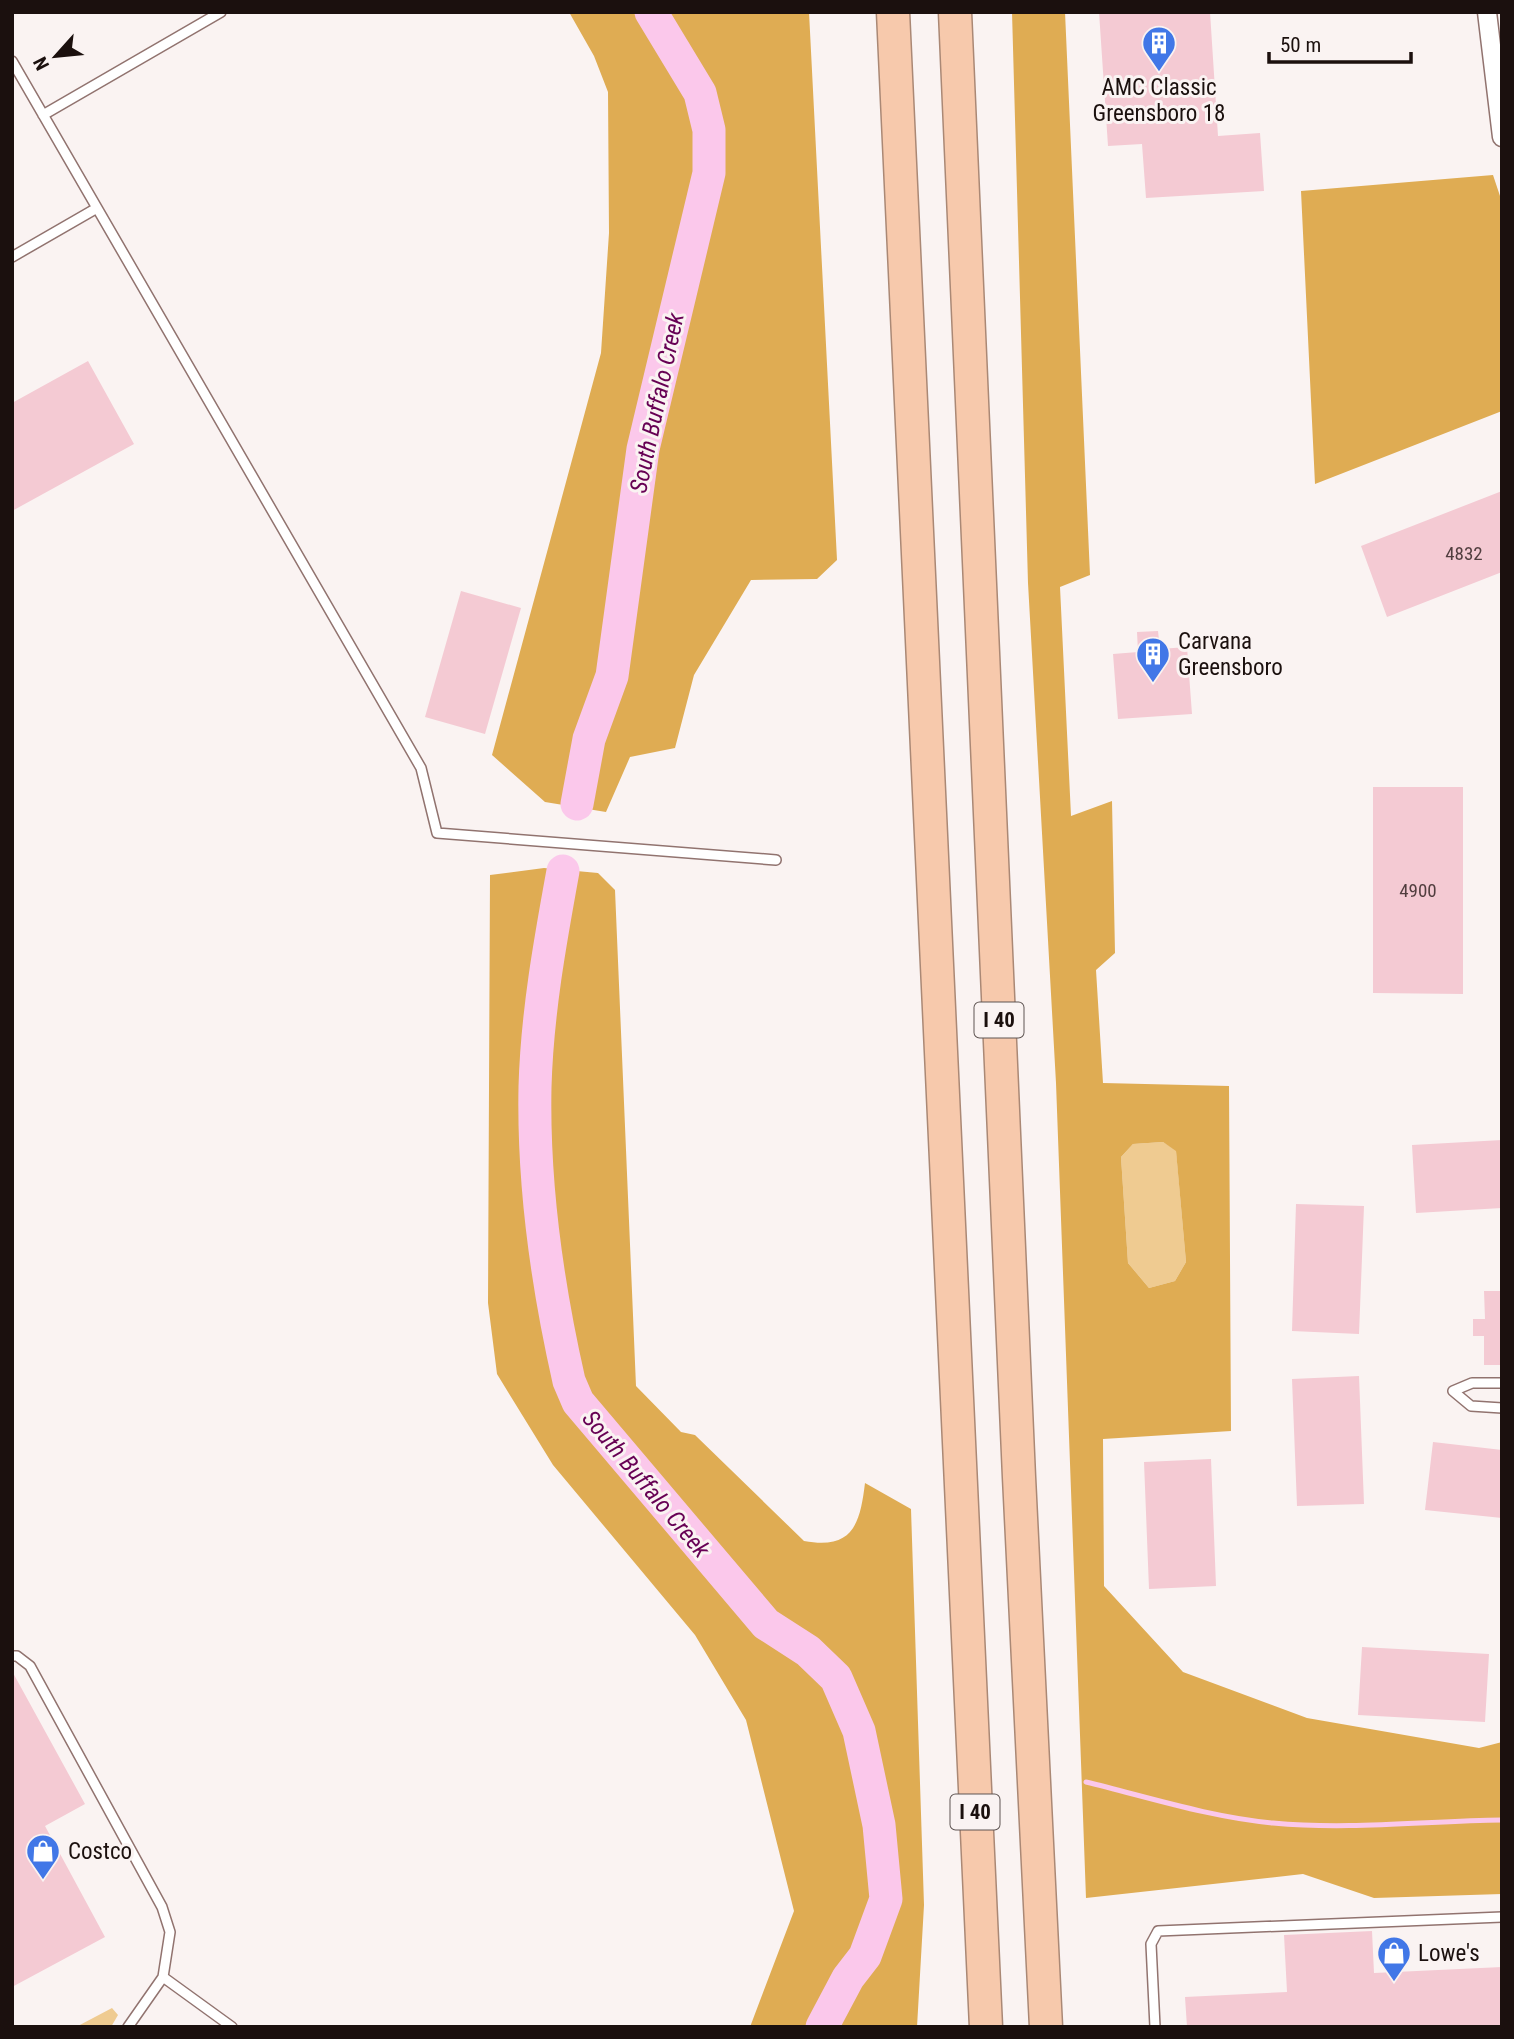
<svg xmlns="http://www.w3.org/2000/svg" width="1514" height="2039" font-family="'Roboto Condensed',sans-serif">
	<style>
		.green { fill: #efcb91 }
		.forest { fill: #dfac53; fill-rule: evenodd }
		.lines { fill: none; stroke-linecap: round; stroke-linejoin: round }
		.stream { stroke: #fbc8eb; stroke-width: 5 }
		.river { stroke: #fbc8eb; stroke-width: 33 }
		.building { fill: #f4cad3 }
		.service-casing { stroke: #91736f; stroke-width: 12 }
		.minor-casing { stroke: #91736f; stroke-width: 21 }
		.motorway-casing { stroke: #aa8875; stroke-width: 35 }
		.service { stroke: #fff; stroke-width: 9 }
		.minor { stroke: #fff; stroke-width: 18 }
		.motorway { stroke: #f7c9ac; stroke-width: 32 }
		.labels { text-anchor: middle; stroke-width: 6; stroke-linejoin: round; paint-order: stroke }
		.number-label { font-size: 19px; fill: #513e3f }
		.shield { fill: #faf3f2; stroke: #5e5452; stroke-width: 2 }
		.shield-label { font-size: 21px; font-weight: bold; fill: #1b100e }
		.poi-label { font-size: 23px; fill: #1b100e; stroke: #faf3f2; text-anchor: start }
		.water-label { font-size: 24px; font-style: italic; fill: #670154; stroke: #faf3f2 }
	</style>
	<rect width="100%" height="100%" fill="#faf3f2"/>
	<!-- green -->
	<path class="green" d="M1163,1142L1176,1150L1186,1262L1175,1281L1149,1288L1128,1263L1121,1157L1133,1144Z
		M112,2008L118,2015L111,2027H76Z"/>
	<!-- forest -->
	<path class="forest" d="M569,12H809L837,560L817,579L751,580L694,675L675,748L630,757L606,812L545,802L492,755L601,353L609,233L608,92L594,56Z
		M1012,12H1065L1090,575L1060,587L1071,816L1112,801L1115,953L1096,970L1103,1083L1229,1086L1231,1431L1103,1439L1104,1586L1183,1672L1307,1718L1479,1748L1502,1742V1894L1374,1898L1303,1874L1086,1898L1056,1083L1028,583ZM1163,1142L1176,1151L1186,1262L1175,1281L1149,1288L1128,1263L1121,1157L1133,1144Z
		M1493,175L1502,202V411L1315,484L1301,191Z
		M544,868L598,873L615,890L636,1386L681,1432L695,1435L804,1541C853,1550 860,1524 865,1483L911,1509L924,1905L917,2027H750L794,1911L746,1720L695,1635L553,1465L497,1374L488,1303L490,875Z"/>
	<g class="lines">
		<!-- stream -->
		<path class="stream" d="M1086,1782C1148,1797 1209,1817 1273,1823C1349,1830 1426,1821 1502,1820"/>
		<!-- river -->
		<path class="river" d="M577,804L589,739L612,676L643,449L709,173V130L700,93L651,12
			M563,871C550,942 537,1014 535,1087C533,1186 547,1284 569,1381L578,1402L766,1624L808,1651L836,1678L859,1731L879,1825L886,1899L865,1956L848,1978L822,2027"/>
	</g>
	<!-- building -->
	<path class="building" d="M1099,12H1210L1218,136L1260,133L1264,191L1146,198L1142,144L1108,146Z
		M88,361L134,444L12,511V403Z
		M1502,491V572L1387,617L1361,546Z
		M461,591L521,608L485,734L425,717Z
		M1158,631L1160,649L1187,647L1192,714L1118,719L1113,654L1138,652L1137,632Z
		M1373,787H1463V994L1373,993Z
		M1502,1140V1208L1416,1213L1412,1145Z
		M1296,1204L1364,1206L1359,1334L1292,1331Z
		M1484,1291H1502V1365H1484V1336H1473V1319H1485Z
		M1359,1376L1364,1504L1297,1506L1292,1379Z
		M1433,1442L1502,1450V1518L1425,1510Z
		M1211,1459L1216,1586L1149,1589L1144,1462Z
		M1362,1647L1489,1654L1485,1722L1358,1715Z
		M12,1671L85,1804L45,1826L105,1937L12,1987Z
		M1372,1931L1374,1973L1502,1967V2027H1187L1185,1997L1287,1992L1284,1935Z"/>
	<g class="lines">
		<!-- service casing -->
		<g class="service-casing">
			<path id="service" d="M12,61L421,768L437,833L776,860
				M43,115L221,12
				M12,257L97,208
				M1502,1383H1472L1453,1391L1471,1406L1502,1408
				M12,1656H17L30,1666L162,1907L170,1932L163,1977
				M128,2027L163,1977L232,2027
				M1155,2027L1151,1944L1158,1931L1502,1917"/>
		</g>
		<!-- minor casing -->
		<g class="minor-casing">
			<path id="minor" d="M1487,12L1502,137"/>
		</g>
		<!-- motorway casing -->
		<g class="motorway-casing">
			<path id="motorway" d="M893,12L986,2027
				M955,12L1019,1477L1046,2027"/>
		</g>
		<!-- service -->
		<use href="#service" class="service"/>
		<!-- minor -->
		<use href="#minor" class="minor"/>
		<!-- motorway -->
		<use href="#motorway" class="motorway"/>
	</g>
	<!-- icons -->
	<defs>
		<g id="building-pin" transform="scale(1.75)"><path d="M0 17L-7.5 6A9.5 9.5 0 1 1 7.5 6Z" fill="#4177e7" stroke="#faf3f2"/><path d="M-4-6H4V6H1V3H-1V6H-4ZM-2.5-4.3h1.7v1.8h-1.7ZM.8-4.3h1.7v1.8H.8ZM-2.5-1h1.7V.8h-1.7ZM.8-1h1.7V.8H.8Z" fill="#fff"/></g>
		<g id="shop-pin" transform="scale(1.75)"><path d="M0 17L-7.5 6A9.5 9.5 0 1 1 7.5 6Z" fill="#4177e7" stroke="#faf3f2"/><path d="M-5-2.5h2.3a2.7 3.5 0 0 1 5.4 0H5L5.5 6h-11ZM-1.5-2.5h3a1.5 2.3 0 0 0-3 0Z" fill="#fff"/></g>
	</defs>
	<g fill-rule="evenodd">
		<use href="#building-pin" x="1159" y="43"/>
		<use href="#building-pin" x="1153" y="654"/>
		<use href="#shop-pin" x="43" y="1851"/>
		<use href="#shop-pin" x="1394" y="1953"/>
	</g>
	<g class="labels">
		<!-- number labels -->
		<g class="number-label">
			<text x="1464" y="560">4832</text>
			<text x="1418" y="897">4900</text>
		</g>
		<!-- shield labels -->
		<g class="shield">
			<rect x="974.5" y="1002.5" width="49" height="35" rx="5"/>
			<rect x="950.5" y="1794.5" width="49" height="35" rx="5"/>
		</g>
		<g class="shield-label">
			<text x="999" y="1027">I 40</text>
			<text x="975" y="1819">I 40</text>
		</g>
		<!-- poi labels -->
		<g class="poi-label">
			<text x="1159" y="95" text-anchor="middle">AMC Classic<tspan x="1159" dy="26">Greensboro 18</tspan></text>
			<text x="1178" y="649">Carvana<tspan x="1178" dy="26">Greensboro</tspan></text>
			<text x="68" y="1859">Costco</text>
			<text x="1418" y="1961">Lowe's</text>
		</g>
		<!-- water labels -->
		<g class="water-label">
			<text transform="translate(657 403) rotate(-78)" y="8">South Buffalo Creek</text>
			<text transform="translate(646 1484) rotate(50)" y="8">South Buffalo Creek</text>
		</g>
	</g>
	<!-- border -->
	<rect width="1514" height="2039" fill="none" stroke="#1b100e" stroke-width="28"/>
	<!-- north arrow -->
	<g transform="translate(56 56) rotate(243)" stroke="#faf3f2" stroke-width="5" paint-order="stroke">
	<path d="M0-5L12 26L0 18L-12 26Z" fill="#1b100e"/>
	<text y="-10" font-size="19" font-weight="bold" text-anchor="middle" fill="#1b100e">N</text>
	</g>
	<!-- scale -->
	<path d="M1269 52v10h142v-10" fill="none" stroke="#1b100e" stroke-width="3.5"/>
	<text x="1280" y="52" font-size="21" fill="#1b100e" stroke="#faf3f2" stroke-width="5" paint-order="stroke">50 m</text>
</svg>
